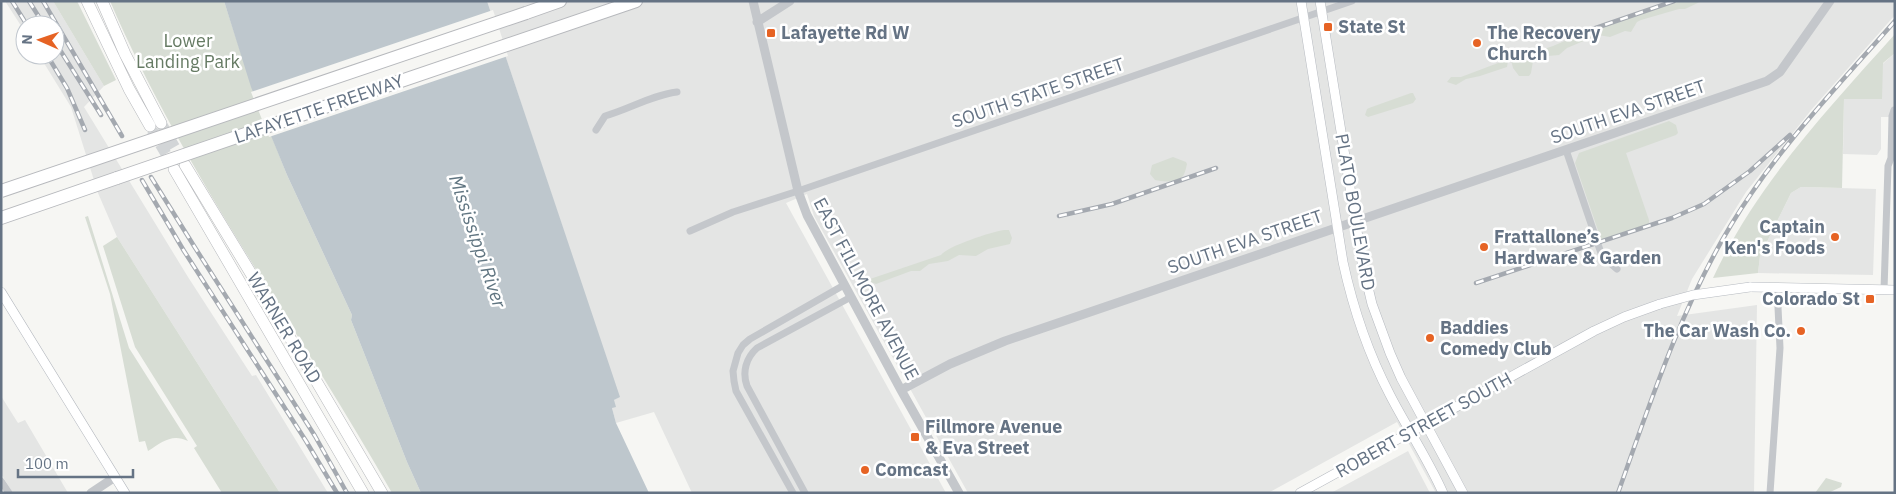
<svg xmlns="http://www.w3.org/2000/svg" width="1896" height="494" font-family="'IBM Plex Sans',sans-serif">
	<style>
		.built { fill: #e4e5e4 }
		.green { fill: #d7ddd4 }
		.water { fill: #bec7cd }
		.pier { fill: #f6f6f3 }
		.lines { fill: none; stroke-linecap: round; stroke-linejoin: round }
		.trunk-tunnel { stroke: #d2d5d7; stroke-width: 11; stroke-dasharray: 11 5.5; stroke-linecap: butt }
		.secondary-casing { stroke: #b6bac0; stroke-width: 10 }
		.trunk-casing { stroke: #b7b9bd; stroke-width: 12 }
		.motorway-casing { stroke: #b7b9bd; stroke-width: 14 }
		.minor { stroke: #c4c7cb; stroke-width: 7 }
		.tertiary { stroke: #c4c7cb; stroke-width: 9 }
		.secondary { stroke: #fff; stroke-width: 9 }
		.trunk { stroke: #fff; stroke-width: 11 }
		.motorway { stroke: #fff; stroke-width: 12 }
		.rail-casing { stroke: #a4a9b0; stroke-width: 4.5 }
		.rail { stroke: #fff; stroke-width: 2.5; stroke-dasharray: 8; stroke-linecap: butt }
		.secondary-bridge-casing { stroke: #b6bac0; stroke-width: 10; stroke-linecap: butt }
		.motorway-bridge-casing { stroke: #b7b9bd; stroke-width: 14; stroke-linecap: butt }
		.secondary-bridge { stroke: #fff; stroke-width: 9 }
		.motorway-bridge { stroke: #fff; stroke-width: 12 }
		.poi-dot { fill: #e66324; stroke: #fff; stroke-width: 2 }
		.labels { text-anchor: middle; stroke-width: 5; stroke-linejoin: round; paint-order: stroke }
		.poi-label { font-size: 18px; font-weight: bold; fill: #657384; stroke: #fff; text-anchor: start }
		.park-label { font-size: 18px; fill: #667b64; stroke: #fff }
		.street-label { font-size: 18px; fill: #657384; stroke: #fff }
		.water-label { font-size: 19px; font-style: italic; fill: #607581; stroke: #fff }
	</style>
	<rect width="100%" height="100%" fill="#f6f6f3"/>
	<!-- built -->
	<path class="built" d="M5,1H53L104,86L84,107L188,277L252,376L256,375L328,493H280L117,237L98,193L71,107L39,55H55V25H25V32Z
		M487,1H1895V15L1812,109L1746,192L1692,279L1677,316L1757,305L1754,493H1436L1397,422L1268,493H968L814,216L807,194L786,203L946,493H692L654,412L616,423L612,408L614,400L619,397Z
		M1895,53V117H1881V149L1877,155L1843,154L1844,98Z
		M1801,187L1876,189L1873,275L1758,273L1760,256L1791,193Z
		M1,396L18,423L25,420L68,493H13L1,474Z
		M1408,451L1430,493H1331Z"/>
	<!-- green -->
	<path class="green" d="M53,1H77L116,80L104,86Z
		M110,1H224L252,87L287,175L352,315L351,320L407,462L421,493H392C299,328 185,175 110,1Z
		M1679,1H1702L1685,9H1679L1641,20L1637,22L1631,32L1625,31L1610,37L1598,35L1567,48L1559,55L1548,56L1533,61L1531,73L1529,76H1519L1513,68L1511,60L1553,46L1588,31Z
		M1895,34V53L1883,63L1882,99H1844L1842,188L1801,187L1791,193L1760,256L1758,273L1713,278C1756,185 1828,109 1895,34Z
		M1506,60L1508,61L1507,67L1480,76L1466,79L1456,85L1447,82L1451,77H1461Z
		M1411,93H1413L1416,99L1413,103L1368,117L1365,115L1367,109L1369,108Z
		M1669,121L1676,125L1678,133L1676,135L1626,153L1649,220V226L1602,242L1575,163L1579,153Z
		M1173,157L1186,162L1187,164C1186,168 1185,173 1183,176C1177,183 1163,182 1155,180L1150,174L1152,165Z
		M88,216L129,348L188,441C172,433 162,442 148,451L145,441L139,442L110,294L85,217Z
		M1004,230H1009L1012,238L1010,244L988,249L976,256L959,255L948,261L929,264L920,271H911L876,284L871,282L870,279L941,255C948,246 991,232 1004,230Z
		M117,237L280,493H222L194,448L197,446L135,347L103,246Z
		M1826,478L1842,483L1841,487L1828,493H1815Z"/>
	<!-- water -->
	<path class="water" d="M224,1H487L620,397L614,400L616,407L612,408L616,423L649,493H421L407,462L351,320L352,315L287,175L251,87Z"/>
	<!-- pier -->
	<path class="pier" d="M493,10L508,56L269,137L251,92Z"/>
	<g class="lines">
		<!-- trunk-tunnel -->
		<path class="trunk-tunnel" d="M161,123L184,164
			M152,130L173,166"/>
		<!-- secondary casing -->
		<g class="secondary-casing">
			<path id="secondary" d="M1301,1L1343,262C1353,308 1368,353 1390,395C1407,428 1428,459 1443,493
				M1320,1L1362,262L1372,304L1390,353L1401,378L1463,493
				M1750,287L1895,290
				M1,292L125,493
				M1300,493L1594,331L1624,317L1660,304"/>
		</g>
		<!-- trunk casing -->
		<g class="trunk-casing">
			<path id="trunk" d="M87,1L129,89L150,126
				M102,1L125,54L161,123
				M185,165L315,379L382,493
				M174,169L363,493"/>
		</g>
		<!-- motorway casing -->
		<g class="motorway-casing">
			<path id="motorway" d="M526,13L560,1
				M257,130L636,1
				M1,218L117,178"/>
		</g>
		<!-- minor -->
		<path class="minor" d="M596,130L605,116C630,109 652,95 677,92
			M1566,150L1602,256L1617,269
			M690,231L733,212L798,191L1352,1
			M1884,290L1888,166L1891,158L1892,116L1894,110
			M1,481L9,493
			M793,493L736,391L734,381L733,371L738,353L743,345L750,339L844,285
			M805,493L747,386C742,372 746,358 757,348L851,297
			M1770,493L1780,348L1777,287"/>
		<!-- tertiary -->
		<path class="tertiary" d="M753,1L798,191L807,215L901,390L959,493
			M757,22L790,1
			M901,390L950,364L1005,341L1767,81L1780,72L1830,1
			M91,493L115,477"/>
		<!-- secondary -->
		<use href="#secondary" class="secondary"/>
		<!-- trunk -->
		<use href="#trunk" class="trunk"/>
		<!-- motorway -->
		<use href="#motorway" class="motorway"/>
		<!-- rail casing -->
		<g class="rail-casing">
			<path id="rail" d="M12,1L27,25
				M29,1L44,25
				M43,1L122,136
				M1590,30L1674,1
				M55,42L101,115
				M47,55L67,88L85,130
				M151,177L194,246L315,436L347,493
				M142,180L184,251L306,441L337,493
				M1059,216L1112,204L1216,168
				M1476,283L1672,218L1704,204L1750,171L1790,135
				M1618,493C1650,403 1682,306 1731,225C1776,150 1838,86 1895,21"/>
		</g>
		<!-- rail -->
		<use href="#rail" class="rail"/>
		<!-- secondary-bridge casing -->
		<g class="secondary-bridge-casing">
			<path id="secondary-bridge" d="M1660,304L1693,295L1750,287"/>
		</g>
		<!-- motorway-bridge casing -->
		<g class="motorway-bridge-casing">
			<path id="motorway-bridge" d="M117,178L257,130
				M1,191L526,13"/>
		</g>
		<!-- secondary-bridge -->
		<use href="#secondary-bridge" class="secondary-bridge"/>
		<!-- motorway-bridge -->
		<use href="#motorway-bridge" class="motorway-bridge"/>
	</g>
	<!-- markers -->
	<g class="poi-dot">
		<rect x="1323" y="22" width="10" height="10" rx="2.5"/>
		<rect x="766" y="28" width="10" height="10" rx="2.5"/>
		<circle cx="1477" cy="43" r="5"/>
		<circle cx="1835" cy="237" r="5"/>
		<circle cx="1484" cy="247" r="5"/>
		<rect x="1865" y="294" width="10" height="10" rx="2.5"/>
		<circle cx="1801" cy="331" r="5"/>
		<circle cx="1430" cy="338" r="5"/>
		<rect x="910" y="432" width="10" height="10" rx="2.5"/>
		<circle cx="865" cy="470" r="5"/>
	</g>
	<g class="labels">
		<!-- poi labels -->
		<g class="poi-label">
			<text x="1338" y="33">State St</text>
			<text x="781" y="39">Lafayette Rd W</text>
			<text x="1487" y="39">The Recovery<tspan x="1487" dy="21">Church</tspan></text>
			<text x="1825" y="233" text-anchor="end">Captain<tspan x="1825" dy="21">Ken's Foods</tspan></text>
			<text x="1494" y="243">Frattallone’s<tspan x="1494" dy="21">Hardware &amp; Garden</tspan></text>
			<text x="1860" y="305" text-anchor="end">Colorado St</text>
			<text x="1440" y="334">Baddies<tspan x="1440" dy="21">Comedy Club</tspan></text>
			<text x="1791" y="337" text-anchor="end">The Car Wash Co.</text>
			<text x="925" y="433">Fillmore Avenue<tspan x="925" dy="21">&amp; Eva Street</tspan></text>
			<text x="875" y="476">Comcast</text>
		</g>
		<!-- park labels -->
		<g class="park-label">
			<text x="188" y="47">Lower<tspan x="188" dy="21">Landing Park</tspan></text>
		</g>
		<!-- street labels -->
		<g class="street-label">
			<text transform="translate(1038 93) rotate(-19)" y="6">SOUTH STATE STREET</text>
			<text transform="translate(319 109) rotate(-19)" y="6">LAFAYETTE FREEWAY</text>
			<text transform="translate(1628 112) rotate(-19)" y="6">SOUTH EVA STREET</text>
			<text transform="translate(1355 212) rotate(80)" y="6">PLATO BOULEVARD</text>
			<text transform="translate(1245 242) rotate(-19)" y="6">SOUTH EVA STREET</text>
			<text transform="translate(866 289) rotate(62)" y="6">EAST FILLMORE AVENUE</text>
			<text transform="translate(284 328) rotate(59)" y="6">WARNER ROAD</text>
			<text transform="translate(1424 425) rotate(-29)" y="6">ROBERT STREET SOUTH</text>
		</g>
		<!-- water labels -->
		<g class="water-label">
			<text transform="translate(478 241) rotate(71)" y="7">Mississippi River</text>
		</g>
	</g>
	<!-- border -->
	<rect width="1896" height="494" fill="none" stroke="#657384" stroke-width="5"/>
	<!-- north arrow -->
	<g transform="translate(40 40) rotate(272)"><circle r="24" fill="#ffffff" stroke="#c1c7ce"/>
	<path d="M0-4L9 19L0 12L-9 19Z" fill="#e66324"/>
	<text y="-8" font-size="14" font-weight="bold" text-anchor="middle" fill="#657384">N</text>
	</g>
	<!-- scale -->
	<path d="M18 469v8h115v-8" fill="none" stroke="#657384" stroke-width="2.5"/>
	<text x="25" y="469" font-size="15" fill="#657384" stroke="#ffffff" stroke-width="4" paint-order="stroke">100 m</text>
</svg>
